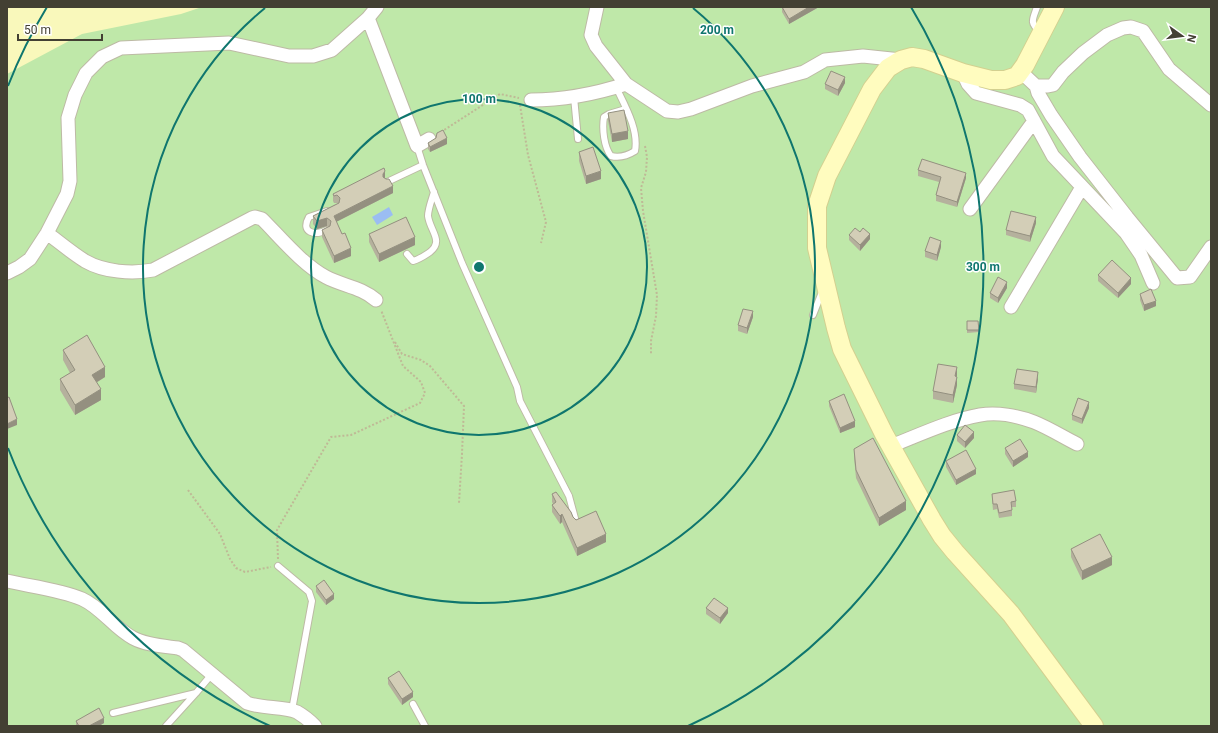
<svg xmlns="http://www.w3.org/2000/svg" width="1218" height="733" font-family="Roboto,sans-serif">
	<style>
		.green { fill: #bfe8a9 }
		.sand { fill: #f9f8bb }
		.water { fill: #9bbdf2 }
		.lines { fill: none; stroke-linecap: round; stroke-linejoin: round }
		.service-casing { stroke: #bdbaa5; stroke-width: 8 }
		.minor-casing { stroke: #bdbaa5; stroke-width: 15 }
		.secondary-casing { stroke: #d3d090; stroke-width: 20 }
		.path { stroke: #bfb996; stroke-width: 2; stroke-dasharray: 2 2; stroke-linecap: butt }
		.service { stroke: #fff; stroke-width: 6 }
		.minor { stroke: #fff; stroke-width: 13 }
		.secondary { stroke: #fffcbf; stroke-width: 18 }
		.wall { fill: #b5b19d }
		.shaded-wall { fill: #949080 }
		.building { fill: #d3ceb7; stroke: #949080 }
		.ring { fill: none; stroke: #0f766e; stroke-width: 2 }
		.centre { fill: #0f766e; stroke: #fff; stroke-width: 2 }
		.ring-label { font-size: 12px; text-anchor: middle; font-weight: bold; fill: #0f766e; stroke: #fff; stroke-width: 3; stroke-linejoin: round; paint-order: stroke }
	</style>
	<rect width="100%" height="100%" fill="#f2f0e2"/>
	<!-- green -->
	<path class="green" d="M7,7H1211V726H7Z"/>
	<!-- sand -->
	<path class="sand" d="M7,7H202L181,14L82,34L7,74Z"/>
	<!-- water -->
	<path class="water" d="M389,207L393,215L377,225L372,217Z"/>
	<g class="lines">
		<!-- service casing -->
		<g class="service-casing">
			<path id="service" d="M1037,7C1033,19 1029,23 1040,31
				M616,87C625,106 639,130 635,151C627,156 619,158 611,156C604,147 602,129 604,117L609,114L626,109
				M574,97L578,139
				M417,146L423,165L462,263L517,387L520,401L569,496L576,522
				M387,182L423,165
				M327,230C315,236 300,233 309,217L327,211
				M407,254L413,261C420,259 424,256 430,252C444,241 430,231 428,216C428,209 432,199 434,192
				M813,315L822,292
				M278,566L309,592L312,601L292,710
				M413,704L425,726
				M113,713L196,693
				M166,726L196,693L212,674"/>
		</g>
		<!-- minor casing -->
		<g class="minor-casing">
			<path id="minor" d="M597,7L591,35L596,46L626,84L667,111L678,112L691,109L752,86L804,72L825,60L863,56L901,60
				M368,18L417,146L429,139
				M1021,72L1036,86L1038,93L1051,115L1080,157L1127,217L1177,278L1190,277L1211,247
				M963,73L968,84L976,93L1020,105L1028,110L1053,156L1126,233L1141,255L1153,283
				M1036,86H1048L1053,85L1063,72L1083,53L1107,35L1123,28L1131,27L1143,31L1169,69L1211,105
				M531,100C563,100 595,94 626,84
				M970,209L1034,121
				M47,233C59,242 72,253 85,261C104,272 132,274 153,270L252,218L255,217L262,219C280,237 303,265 326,277C343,286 361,287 376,300
				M7,273L19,267L30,259L47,233L67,194L70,181L68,118L75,95L86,73L102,57L121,48L229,43L289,56H313L332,50L368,18L377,7
				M1011,307L1082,187
				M891,446C919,435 951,420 980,415C997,412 1018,416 1034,422C1049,428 1063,437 1077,444
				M7,581C29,586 62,590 82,599C102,608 114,628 133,638C146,645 163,646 178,648L183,650L247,703C263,709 284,706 297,712C304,716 310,721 315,726"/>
		</g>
		<!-- secondary casing -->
		<g class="secondary-casing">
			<path id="secondary" d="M1055,7L1025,65L1017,76L1005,80H991L963,73L924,59L912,57L901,60L888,68L872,89L827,176L817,206V248L836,328L842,349L884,434L932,520L942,536L955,552L1011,614L1094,726"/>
		</g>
		<!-- path -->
		<path class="path" d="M520,105L528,155L546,222L541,243
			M441,132L500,94L519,98
			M645,146L647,157L646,172L641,188L643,211L657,295L656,316L651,341V355
			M395,342L402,354L421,360L430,366L464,406L462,454L459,503
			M188,490L220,534L230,559L236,568L245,572L271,567
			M278,559L277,530L331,437L351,435L420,403L425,393L421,382L403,366L381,310"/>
		<!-- service -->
		<use href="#service" class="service"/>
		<!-- minor -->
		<use href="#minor" class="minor"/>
		<!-- secondary -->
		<use href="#secondary" class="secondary"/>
	</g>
	<!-- wall -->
	<path class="wall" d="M782,7H819L789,24L782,12Z
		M845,83L838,96L825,89V84Z
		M608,113L628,139L612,142L608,121Z
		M436,138L447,144L430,152L428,149V143Z
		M579,152L601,179L586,184L579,161Z
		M918,170L966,178L957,207L936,201V195L939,182L918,176Z
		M385,178L393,193L336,222L351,256L334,263L322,237V230L329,226H327L317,229L313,224V216L338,203H334L333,201V194Z
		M1036,223L1030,242L1006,235V230Z
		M860,232L870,239L860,251L849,240V235Z
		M369,234L415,245L379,262L369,242Z
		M941,247L937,261L925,257V251Z
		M1098,275L1131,284L1118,298L1098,281Z
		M1007,288L998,303L990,298V293Z
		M1140,294L1156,306L1144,311L1140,300Z
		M753,317L747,334L738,331V325Z
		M967,321H978L979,332L967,333Z
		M63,350L105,377L96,383L101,400L75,415L60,390V379L70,373L63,360Z
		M957,367V385L953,403L933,399V391Z
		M1038,378L1036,393L1014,389V384Z
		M829,401L855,427L840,433L829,406Z
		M1089,408L1082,424L1072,420V415Z
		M957,435L974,438L965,448L957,441Z
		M1005,448L1028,457L1013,467L1005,454Z
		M854,449L906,510L879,526L856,478L854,457Z
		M946,461L976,474L956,485L946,467Z
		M552,494L573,517L606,542L577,556L562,522L560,524L552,512V505L553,504L552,502Z
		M992,494L1016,501V507H1012V516L999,518L997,509L993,510L992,499Z
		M1071,549L1112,565L1082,580L1071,557Z
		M316,586L334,599L326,605L316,592Z
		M706,608L728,613L720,624L706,614Z
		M388,678L413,697L402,705L388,684Z
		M76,721L104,723L99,726H76Z"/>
	<!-- shaded-wall -->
	<path class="shaded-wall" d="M809,7H819L789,24V19Z
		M845,77V83L838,96V90Z
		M628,131V139L612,142V134Z
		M447,138V144L430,152V147Z
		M385,171V178L383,181V174Z
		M601,171V179L586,184V176Z
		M966,173V178L957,207V202Z
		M393,186V193L334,223V216Z
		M1036,217V223L1030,242V236Z
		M327,218V226L317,229V221Z
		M870,234V239L860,251V245Z
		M415,237V245L379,262V254Z
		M941,241V247L937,261V255Z
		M351,248V256L334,263V256Z
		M1131,278V284L1118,298V293Z
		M1007,282V288L998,303V298Z
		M1156,301V306L1144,311V305Z
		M753,311V317L747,334V328Z
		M105,367V377L92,385V375Z
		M957,367V375L955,385V376Z
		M1038,372V378L1036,393V387Z
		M957,377V385L953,403V395Z
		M101,389V400L75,415V405Z
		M1089,402V408L1082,424V419Z
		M17,419V425L7,429V424Z
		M855,421V427L840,433V428Z
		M974,432V438L965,448V442Z
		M1028,452V457L1013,467V461Z
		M976,469V474L956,485V480Z
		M906,501V510L879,526V518Z
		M562,514V522L560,524V516Z
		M606,534V542L577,556V548Z
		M1112,557V565L1082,580V571Z
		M334,594V599L326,605V600Z
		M728,608V613L720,624V618Z
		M413,692V697L402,705V699Z
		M104,718V723L99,726H89Z"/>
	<!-- building -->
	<path class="building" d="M782,7H809L789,19Z
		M831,71L845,77L838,90L825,84Z
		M624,110L628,131L612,134L608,113Z
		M443,130L447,138L430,147L428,143L436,138L437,133Z
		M593,147L601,171L586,176L579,152Z
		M922,159L966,173L957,202L936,195L941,177L918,170Z
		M384,168L385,171L383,174V177L386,179H389L393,186L334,216L342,234L345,233L351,248L334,256L322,230L330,226L331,221L327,218L317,221L313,216L339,203L340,198L337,195L334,196L333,194Z
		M1011,211L1036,217L1030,236L1006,230Z
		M406,217L415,237L379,254L369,234Z
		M855,228L860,232L863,228L870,234L860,245L849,235Z
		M930,237L941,241L937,255L925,251Z
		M1112,260L1131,278L1118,293L1098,275Z
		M998,277L1007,282L998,298L990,293Z
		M1151,289L1156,301L1144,305L1140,294Z
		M743,309L753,311L747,328L738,325Z
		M967,321H978L979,330H967Z
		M87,335L105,367L92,375L101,389L75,405L60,379L75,370L63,350Z
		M938,364L957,367L955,376L957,377L953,395L933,391Z
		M1017,369L1038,372L1036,387L1014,384Z
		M844,394L855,421L840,428L829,401Z
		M9,397L17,419L7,424V398Z
		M1078,398L1089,402L1082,419L1072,415Z
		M965,425L974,432L965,442L957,435Z
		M873,438L906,501L879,518L856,470L854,449Z
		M1020,439L1028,452L1013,461L1005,448Z
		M966,450L976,469L956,480L946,461Z
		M1014,490L1016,501L1011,502L1012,510L999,513L997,504H993L992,494Z
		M556,492L571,512L573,517L576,520L596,511L606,534L577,548L562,514L560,516L552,505L556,502L552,494Z
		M1100,534L1112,557L1082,571L1071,549Z
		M324,580L334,594L326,600L316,586Z
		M714,598L728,608L720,618L706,608Z
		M399,671L413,692L402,699L388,678Z
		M99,708L104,718L89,726H79L76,721Z"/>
	<!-- distance rings -->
	<g class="ring">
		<circle cx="479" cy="267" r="168"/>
		<path d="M693 8A336 336 0 1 1 265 8"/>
		<path d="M270 726A504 504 0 0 1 8 448M8 86A504 504 0 0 1 47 7M911 7A504 504 0 0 1 688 726"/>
	</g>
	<circle cx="479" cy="267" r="6" class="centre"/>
	<g class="ring-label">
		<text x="717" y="34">200 m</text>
		<text x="479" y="103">100 m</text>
		<text x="983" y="271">300 m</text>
	</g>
	<!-- border -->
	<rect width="1218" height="733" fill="none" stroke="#434033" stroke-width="16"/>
	<!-- north arrow -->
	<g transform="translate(1182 36) rotate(104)" stroke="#ffffff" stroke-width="3" paint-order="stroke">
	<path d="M0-3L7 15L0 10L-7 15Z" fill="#434033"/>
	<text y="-6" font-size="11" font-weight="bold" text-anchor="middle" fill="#434033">N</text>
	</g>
	<!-- scale -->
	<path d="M18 34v6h84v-6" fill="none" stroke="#434033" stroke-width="2"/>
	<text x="24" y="34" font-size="12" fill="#434033" stroke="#ffffff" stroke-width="3" paint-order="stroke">50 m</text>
</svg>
